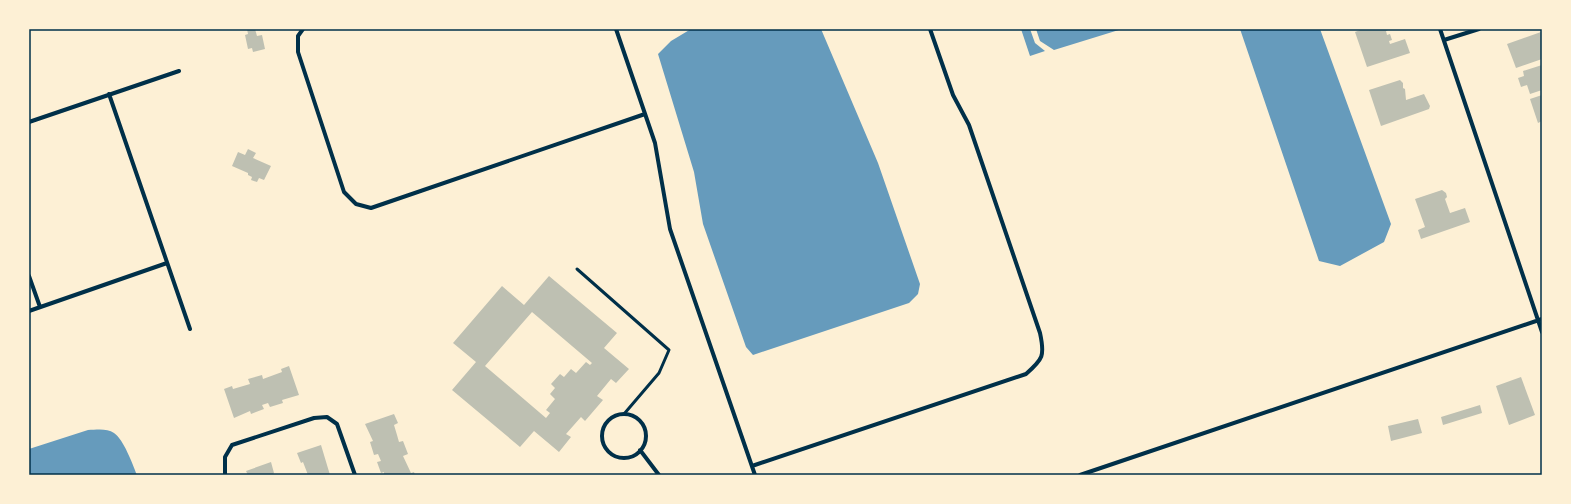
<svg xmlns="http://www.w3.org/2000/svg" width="1571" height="504" font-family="Helvetica,sans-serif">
  <rect width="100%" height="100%" fill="#fdf0d5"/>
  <path fill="#669bbc" d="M 691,29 L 821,29 L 878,163 L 920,284 L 918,294 L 909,303 L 753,355 L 746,347 L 703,224 L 694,172 L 658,54 L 671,41 Z
    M 1021,29 L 1030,29 L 1035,43 L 1045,51 L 1030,56 Z
    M 1036,29 L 1122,29 L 1054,50 L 1040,41 Z
    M 1240,29 L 1320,29 L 1391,224 L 1384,242 L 1340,266 L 1319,261 Z
    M 88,430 C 96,430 107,428 114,433 C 124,440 132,463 137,475 L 29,475 L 29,449 Z"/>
  <path fill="#bec0b2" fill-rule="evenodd" d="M 247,29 L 255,29 L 257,36 L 262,35 L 265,49 L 253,52 L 252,48 L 248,49 L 245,35 L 248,34 Z
    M 1363,29 L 1390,29 L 1386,31 L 1387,35 L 1390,34 L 1392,40 L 1389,41 L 1390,44 L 1405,39 L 1410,53 L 1367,67 L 1355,32 Z
    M 1541,32 L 1542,59 L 1516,68 L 1507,44 Z
    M 1542,65 L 1542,90 L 1530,94 L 1527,85 L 1521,87 L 1518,78 L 1524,76 L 1523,71 Z
    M 1400,80 L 1403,83 L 1403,88 L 1405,89 L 1406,100 L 1424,94 L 1430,106 L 1429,109 L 1381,126 L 1369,90 Z
    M 1542,95 L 1542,121 L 1538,123 L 1530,99 Z
    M 248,149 L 256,153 L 253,158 L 271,166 L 264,180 L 259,178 L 257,182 L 251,180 L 252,177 L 248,175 L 248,173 L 232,166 L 238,152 L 245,155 Z
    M 1442,190 L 1446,193 L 1447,197 L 1445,199 L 1450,213 L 1465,208 L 1470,222 L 1421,239 L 1418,230 L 1425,227 L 1415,199 Z
    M 549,276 L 617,333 L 604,348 L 629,369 L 616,383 L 611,379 L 597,396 L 603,400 L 585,421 L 581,417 L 566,434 L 571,437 L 559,452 L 534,431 L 520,447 L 452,390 L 476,362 L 453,343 L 502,286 L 524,305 ZM 532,312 L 592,363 L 590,365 L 586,362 L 576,373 L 571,369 L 564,377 L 560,374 L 551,384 L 555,388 L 550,394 L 555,399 L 546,410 L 550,413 L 546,418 L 485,366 Z
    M 289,366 L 299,395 L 282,400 L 283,403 L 270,407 L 268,403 L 262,405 L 264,409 L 251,414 L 250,411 L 234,418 L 224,389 L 232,386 L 233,389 L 250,384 L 248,379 L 262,375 L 263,379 L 282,372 L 281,369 Z
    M 1521,377 L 1535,415 L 1509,425 L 1496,386 Z
    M 1480,405 L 1482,413 L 1443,425 L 1441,417 Z
    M 394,414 L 398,423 L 394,425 L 397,435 L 399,442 L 403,441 L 408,454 L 403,456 L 411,473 L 414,472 L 415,475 L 384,475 L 384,472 L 381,473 L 377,462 L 381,461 L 378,454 L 374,455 L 370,442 L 373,441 L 365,424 Z
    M 1418,419 L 1422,433 L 1391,441 L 1388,426 Z
    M 321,445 L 330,475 L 308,475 L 303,462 L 301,463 L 297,453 Z
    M 271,462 L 274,473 L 272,475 L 248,475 L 246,471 Z"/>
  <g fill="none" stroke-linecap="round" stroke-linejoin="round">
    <path stroke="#003049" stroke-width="3" d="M 577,269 L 669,350 L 659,373 L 624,414"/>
    <path stroke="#003049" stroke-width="4" d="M 303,29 L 298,36 L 298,52 L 344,192 L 356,204 L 371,208 L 645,114
      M 616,29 L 655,143 L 670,229 L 755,475
      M 1440,29 L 1542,332
      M 1444,40 L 1479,29
      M 109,94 L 190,329
      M 29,122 L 179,71
      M 29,276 L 40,307
      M 29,311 L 167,263
      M602 436a22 22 0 1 1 44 0a22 22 0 1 1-44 0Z
      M 640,450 L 659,475
      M 752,466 L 1026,374 C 1043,359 1045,356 1040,333 L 969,125 L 953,95 L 930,29
      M 225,475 L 225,457 L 232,445 L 314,418 L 327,417 L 337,424 L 355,475
      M 1080,475 L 1542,319"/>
  </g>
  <rect width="1571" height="504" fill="none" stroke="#fdf0d5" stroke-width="60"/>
  <rect x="30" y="30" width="1511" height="444" fill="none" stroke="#003049" stroke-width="1.5"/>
</svg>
